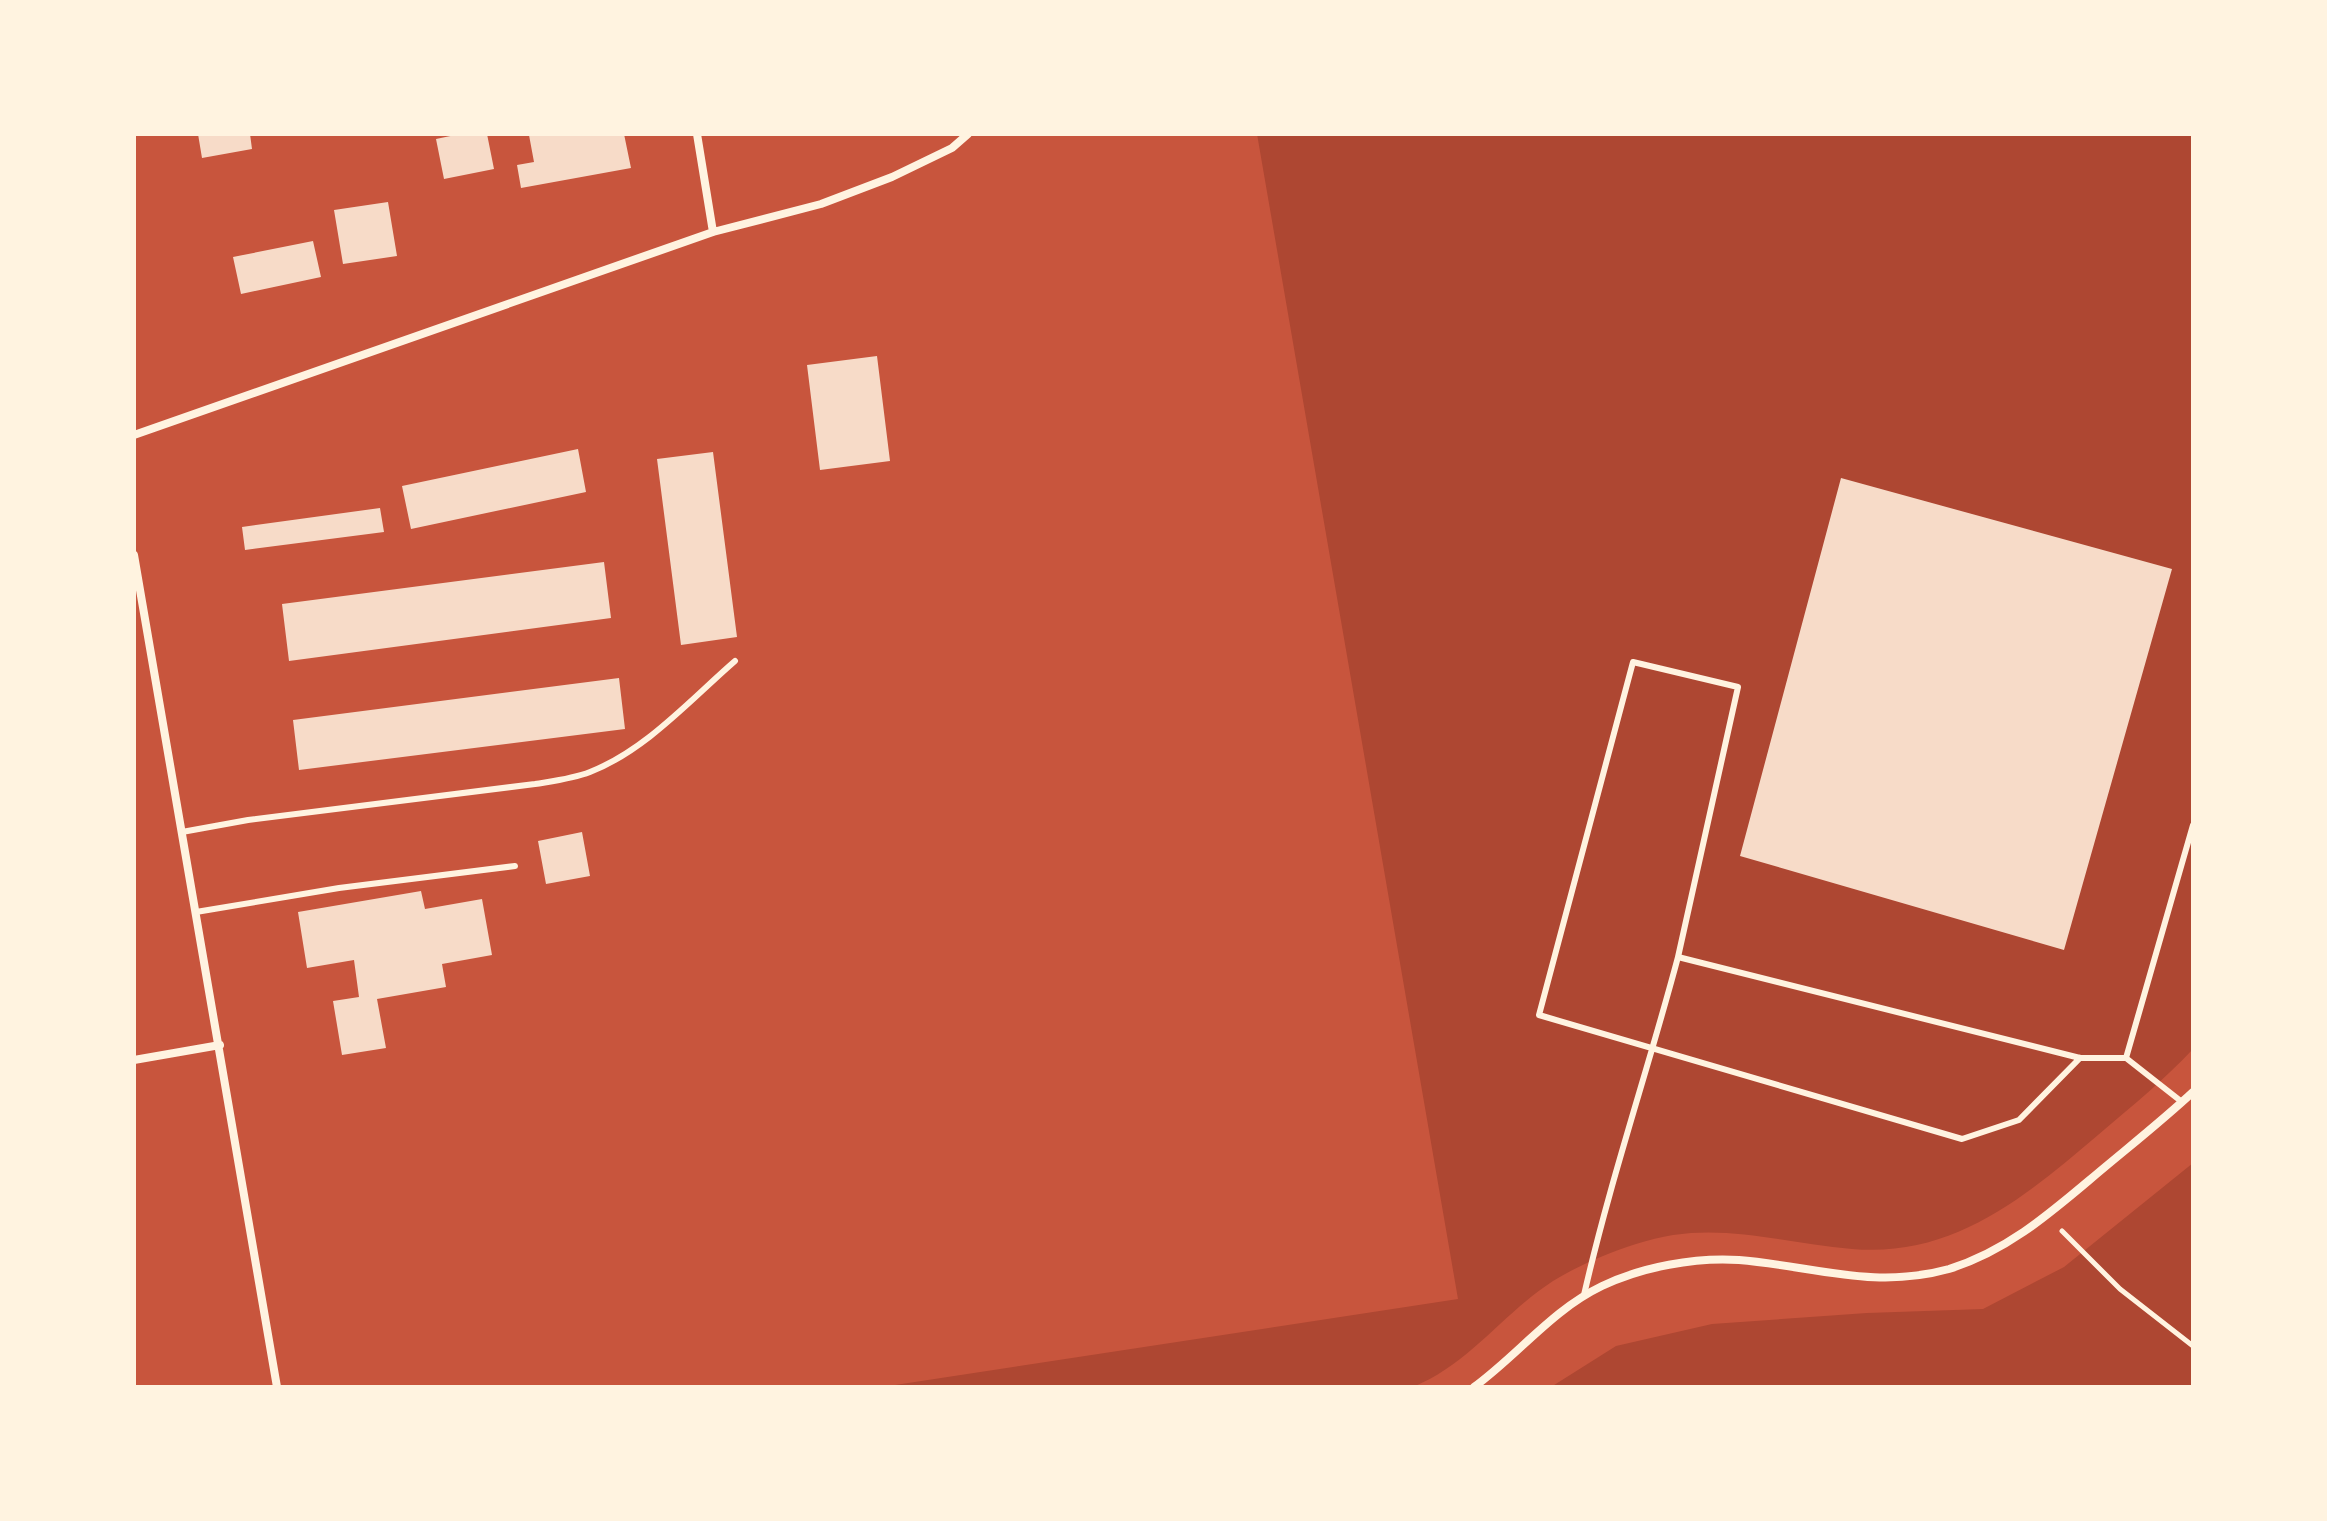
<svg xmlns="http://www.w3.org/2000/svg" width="2327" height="1521" font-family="'Roboto Serif',serif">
  <rect width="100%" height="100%" fill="#c8553d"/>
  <path fill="#ae4732" d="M 1257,134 L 2193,134 L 2193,1049 C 2164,1080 2131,1107 2098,1135 C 2026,1196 1954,1258 1852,1249 C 1776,1243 1713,1218 1636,1244 C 1608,1253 1577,1266 1553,1281 C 1502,1314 1471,1363 1413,1387 L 882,1387 L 1458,1299 Z
    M 2193,1163 L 2193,1387 L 1551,1387 L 1616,1346 L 1712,1324 L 1867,1313 L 1983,1309 L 2064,1267 Z"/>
  <path fill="#f7dbc8" d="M 198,134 L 250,134 L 252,149 L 202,158 Z
    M 460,134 L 487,134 L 494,169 L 444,179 L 436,139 Z
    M 624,134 L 631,168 L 521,188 L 517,165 L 534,162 L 529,135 Z
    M 388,202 L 397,256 L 343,264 L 334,210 Z
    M 313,241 L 321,277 L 241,294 L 233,257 Z
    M 877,356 L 890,461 L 820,470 L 807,365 Z
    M 578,449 L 586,492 L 411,529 L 402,486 Z
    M 713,452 L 737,637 L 681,645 L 657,459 Z
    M 1841,478 L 2172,569 L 2064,950 L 1740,856 Z
    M 380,508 L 384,532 L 245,550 L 242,527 Z
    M 604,562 L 611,618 L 289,661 L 282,604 Z
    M 619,678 L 625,729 L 299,770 L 293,720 Z
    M 582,832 L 590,876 L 546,884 L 538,841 Z
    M 421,891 L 425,909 L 482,899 L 492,955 L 442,964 L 446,987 L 377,999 L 386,1048 L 342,1055 L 333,1001 L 359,997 L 354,960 L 307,968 L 298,912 Z"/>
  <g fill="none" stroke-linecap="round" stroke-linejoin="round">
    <path stroke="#fff3e0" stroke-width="5" d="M 2062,1231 L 2120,1289 L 2193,1346"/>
    <path stroke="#fff3e0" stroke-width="6" d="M 182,832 L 248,820 L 535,784 C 553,781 572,779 590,772 C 646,750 690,700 735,661
      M 196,912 L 339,888 L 515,866
      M 1678,957 L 1738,687 L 1633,662 L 1539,1015 L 1962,1139 L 2019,1120 L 2080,1058
      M 2126,1058 L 2193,825
      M 1584,1295 C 1610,1181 1648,1070 1678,957 L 2080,1058 L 2126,1058 L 2182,1102"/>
    <path stroke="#fff3e0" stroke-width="8" d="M 697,134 L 713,232
      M 134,435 L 713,232 L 821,204 L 892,177 L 952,148 L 968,134
      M 134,555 L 277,1387
      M 134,1060 L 220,1045
      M 1474,1387 C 1519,1354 1552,1310 1602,1286 C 1642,1267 1695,1257 1739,1260 C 1813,1266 1874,1290 1949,1269 C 2011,1250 2057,1207 2105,1167 C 2135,1142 2165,1118 2193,1092"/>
  </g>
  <rect width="2327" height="1521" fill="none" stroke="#fff3e0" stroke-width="272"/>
</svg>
